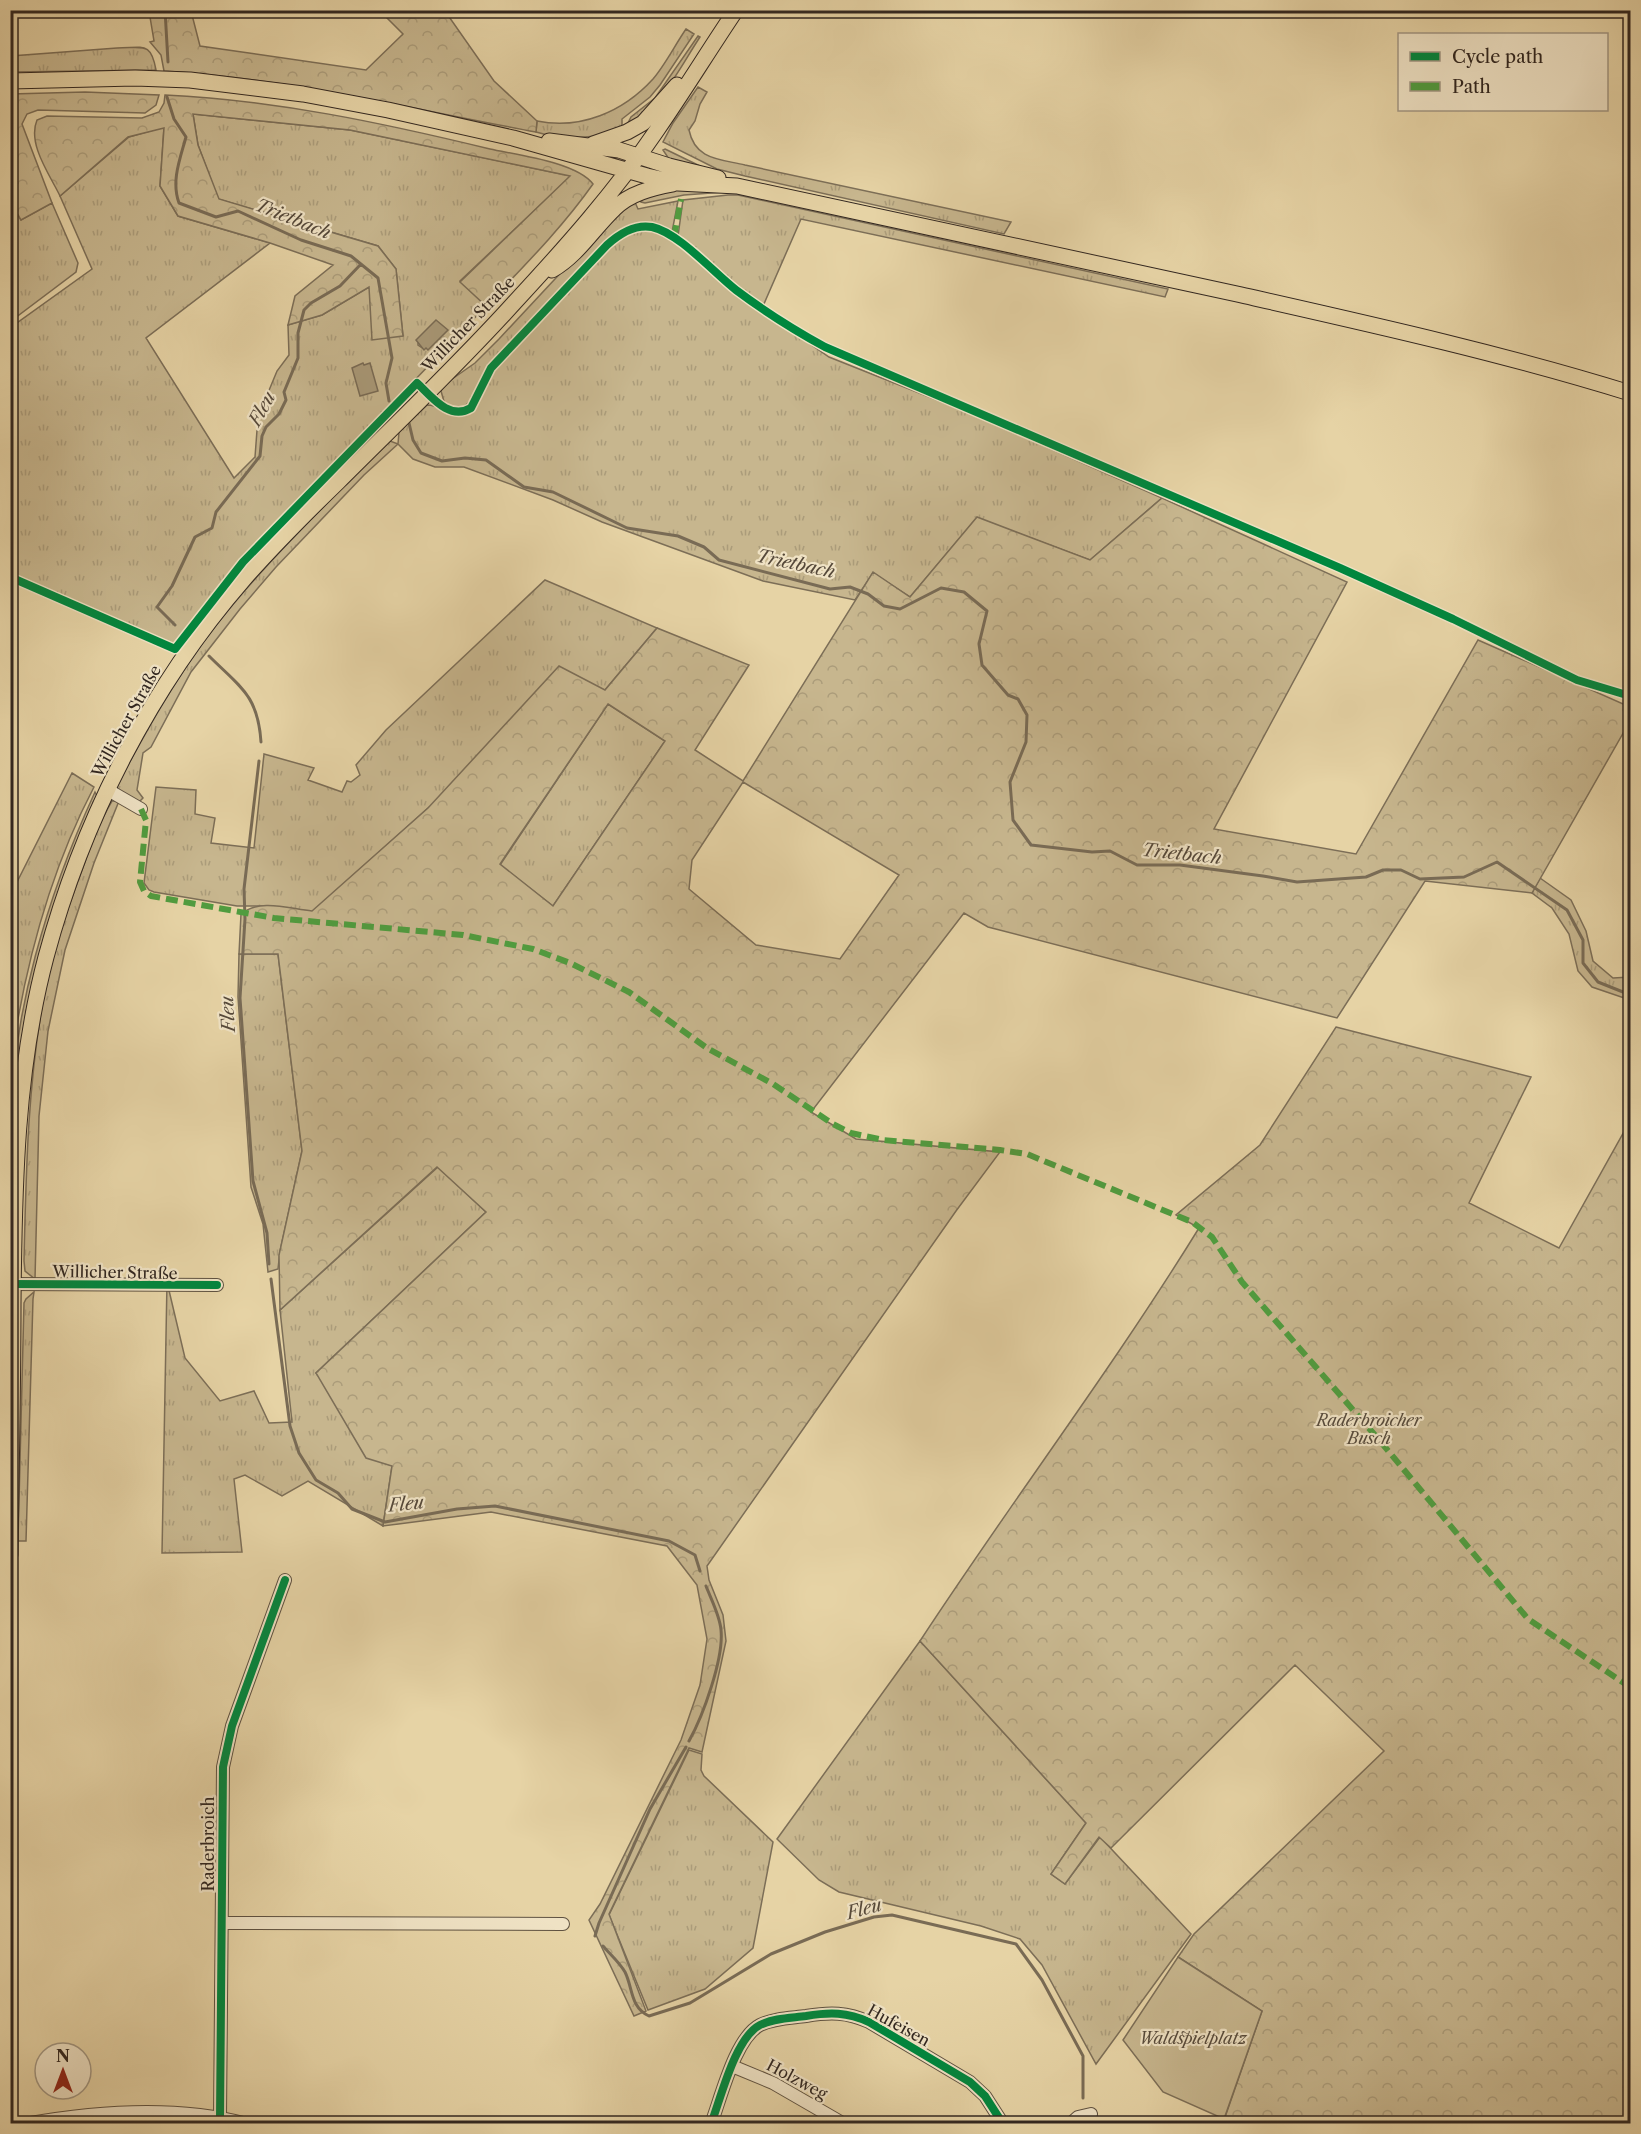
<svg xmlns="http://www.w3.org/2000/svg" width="1641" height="2134" font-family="'Libre Caslon Text',serif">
  <defs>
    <pattern id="grass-tufts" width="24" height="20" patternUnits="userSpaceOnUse" patternTransform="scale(1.5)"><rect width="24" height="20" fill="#c7b68e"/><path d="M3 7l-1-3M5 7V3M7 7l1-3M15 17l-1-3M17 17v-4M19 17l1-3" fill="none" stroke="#ab9c7a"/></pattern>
    <pattern id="forest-crowns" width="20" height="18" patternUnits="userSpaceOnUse" patternTransform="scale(1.5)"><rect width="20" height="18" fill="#c7b68e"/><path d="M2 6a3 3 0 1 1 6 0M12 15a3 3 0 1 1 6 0" fill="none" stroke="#ab9c7a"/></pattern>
  </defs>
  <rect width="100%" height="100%" fill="#e6d3a5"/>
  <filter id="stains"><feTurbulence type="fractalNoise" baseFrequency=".00333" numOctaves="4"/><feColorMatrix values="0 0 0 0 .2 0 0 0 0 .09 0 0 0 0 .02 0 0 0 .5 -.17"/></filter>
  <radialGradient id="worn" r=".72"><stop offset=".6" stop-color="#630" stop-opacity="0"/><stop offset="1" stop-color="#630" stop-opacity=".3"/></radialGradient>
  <path fill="url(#grass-tufts)" stroke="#7c6e57" stroke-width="1.5" fill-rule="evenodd" d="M 686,29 L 694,34 L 660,85 L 650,97 L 622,119 L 622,129 C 598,139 562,140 536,132 L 537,121 C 580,130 623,112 653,79 C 665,65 675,45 686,29 Z
    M 698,36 L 700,37 C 680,67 662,107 628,123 L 631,117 L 655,98 Z
    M 117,48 C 143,48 151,41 156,70 L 11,72 L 11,56 Z
    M 698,87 L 707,92 L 700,104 L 695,121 L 689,130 C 695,160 720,159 745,165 L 1011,222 L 1004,234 L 745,176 L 717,169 L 663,142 L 673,123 Z
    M 193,114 L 350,130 L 571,176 L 460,281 L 486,306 L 255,546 L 229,576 L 176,645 L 172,645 L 11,574 L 10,328 L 92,269 L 60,196 L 129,137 L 164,127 L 160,186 L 178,216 L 270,243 L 146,338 L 234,478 L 255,457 L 258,417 L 277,371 L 289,355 L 288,325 L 322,315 L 369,287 L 403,336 L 396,269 L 378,246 L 218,199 L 198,145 ZM 447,330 L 424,349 L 418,345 L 418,343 Z
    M 665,149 L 704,168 L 669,159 L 663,150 Z
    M 665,189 L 725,192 L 684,195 L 645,203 L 641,202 L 639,198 Z
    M 728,195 L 738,195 L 1168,289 L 1165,297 L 801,219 L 763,306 L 725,278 L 678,236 L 683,200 Z
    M 634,200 L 638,209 L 678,201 L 672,232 C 648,220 628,226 607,241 L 493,363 C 482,377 476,400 462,408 L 449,407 L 445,405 L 441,391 L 445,384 L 475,363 L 499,339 L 596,235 Z
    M 10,202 L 21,220 L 52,203 L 78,263 L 76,272 L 11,321 Z
    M 643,230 L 662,233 L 671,238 L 727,286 L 829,357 L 967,412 L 1162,498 L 1090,560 L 977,518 L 910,597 L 873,573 L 855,600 L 763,581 L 602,522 L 553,500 L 464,467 L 435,467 L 413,459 L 398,444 L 364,475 L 276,567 L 240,609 L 191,672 L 151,747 L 143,753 L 137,790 L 143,798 L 139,802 L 118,790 L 117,785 C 144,736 171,686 204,641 C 254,574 315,516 373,456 L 390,441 L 398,444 L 399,432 L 427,405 C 445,405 451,422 470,413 C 481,396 486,378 499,363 L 612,243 L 622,236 Z
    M 545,580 L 657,628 L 605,690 L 428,808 L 312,912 L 271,906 L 237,906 L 154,892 L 149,890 L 144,883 L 156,787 L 196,790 L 195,814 L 215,818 L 211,843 L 254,848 L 264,754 L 314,768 L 308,780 L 342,792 L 347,781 L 351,782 L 360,775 L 356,765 L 386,730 Z
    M 608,704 L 665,741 L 553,906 L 500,865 Z
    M 72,773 L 94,787 C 50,871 24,969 11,1063 L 11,894 Z
    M 95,792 L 97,796 L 27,1007 L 14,1088 L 11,1127 C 11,1015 48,894 95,792 Z
    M 112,801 L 119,801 L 94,863 L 65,950 L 48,1031 L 39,1116 L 35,1279 L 25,1271 L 24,1261 C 26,1168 28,1076 46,985 C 53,950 66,914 78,881 C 88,854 97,826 112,801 Z
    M 1540,878 L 1571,900 L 1586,931 L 1593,961 L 1613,978 L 1630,977 L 1630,1000 L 1592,987 L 1578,971 L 1569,934 L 1552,908 L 1532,893 Z
    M 239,954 L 278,954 L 302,1151 L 280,1251 L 278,1269 L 268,1272 L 263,1224 L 251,1187 L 238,997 Z
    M 438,1167 L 486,1212 L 316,1373 L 392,1466 L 383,1526 L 308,1481 L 282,1496 L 245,1475 L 234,1479 L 242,1552 L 162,1553 L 167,1282 L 185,1358 L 220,1401 L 254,1391 L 269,1423 L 292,1422 L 280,1310 Z
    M 34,1292 L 33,1299 L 26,1541 L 18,1541 L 24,1303 L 26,1299 Z
    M 920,1641 L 1086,1823 L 1051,1874 L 1065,1884 L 1100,1837 L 1191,1934 L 1096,2064 L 1042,1965 L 1020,1939 L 981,1926 L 839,1892 L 819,1880 L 777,1839 Z
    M 689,1750 L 702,1754 L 701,1770 L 704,1776 L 773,1842 L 753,1948 L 705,1989 L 648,2010 L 609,1915 Z"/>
  <path fill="url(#forest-crowns)" stroke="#7c6e57" stroke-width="1.5" fill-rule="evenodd" d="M 149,11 L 191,11 L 200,46 L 366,70 L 403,34 L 380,11 L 445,11 L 494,81 L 537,121 L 536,132 C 411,109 292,79 164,71 L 161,55 L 150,42 L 154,41 Z
    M 85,92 L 159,95 L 156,105 L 145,113 L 38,110 L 27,114 L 22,124 L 52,203 L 21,220 L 11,202 L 11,94 Z
    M 165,95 C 275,100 383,123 490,149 C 517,155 576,162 593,184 C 562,228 523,267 486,306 L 460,282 L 570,176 L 350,130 L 193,114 L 198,145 L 219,199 L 378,246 L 396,269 L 403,336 L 372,340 L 369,287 L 322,315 L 288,325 L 295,296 L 333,265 L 270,243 L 178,216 L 160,186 L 164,128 L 128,137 L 60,196 C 50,175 27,144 37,120 L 47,116 L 142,118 L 159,112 L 164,103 Z
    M 1162,498 L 1347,582 L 1214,829 L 1356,854 L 1478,640 L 1630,707 L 1630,721 L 1532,893 L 1425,881 L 1337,1018 L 988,927 L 964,913 L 811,1112 L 856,1139 L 1000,1152 L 956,1211 L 707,1566 L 709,1580 L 723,1615 L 726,1641 L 702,1752 L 689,1748 L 609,1914 L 646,2011 L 634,2016 L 589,1920 L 600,1904 L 681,1740 L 700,1685 L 707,1639 L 697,1585 L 667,1546 L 491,1512 L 383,1526 L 392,1466 L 366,1458 L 316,1373 L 486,1212 L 437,1167 L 280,1310 L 279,1255 L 302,1151 L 278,954 L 239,954 L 241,914 C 260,898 290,909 312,911 L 428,808 L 559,666 L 605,690 L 657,628 L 749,665 L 695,750 L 743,781 L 873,572 L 910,597 L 977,517 L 1090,560 ZM 608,704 L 665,741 L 553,906 L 500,864 ZM 743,782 L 899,875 L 840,959 L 756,945 L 689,889 L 692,860 Z
    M 1336,1027 L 1531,1077 L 1469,1203 L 1559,1248 L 1630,1121 L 1630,2123 L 1223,2123 L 1262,2011 L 1178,1957 L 1194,1934 L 1384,1751 L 1295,1665 L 1111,1848 L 1099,1837 L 1065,1884 L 1051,1874 L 1086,1823 L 920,1641 C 1011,1502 1112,1369 1199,1228 L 1176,1215 L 1260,1145 Z"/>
  <path fill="#c7b68e" stroke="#7c6e57" stroke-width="1.5" d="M 1178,1957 L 1262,2011 L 1224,2119 L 1163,2092 L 1123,2040 Z"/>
  <path fill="#a99978" stroke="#796b55" stroke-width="1.5" d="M 436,320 L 448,330 L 428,350 L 426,348 L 424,350 L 416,340 Z
    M 363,363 L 364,365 L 370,363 L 378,391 L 360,396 L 352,368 Z"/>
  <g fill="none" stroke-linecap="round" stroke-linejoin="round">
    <path stroke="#796b55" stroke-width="3" d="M 165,10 L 168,62
      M 167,97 L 174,119 L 186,137 C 180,159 171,181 179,203 L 216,217 L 238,211 L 301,240 L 351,256 L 378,278 L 392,358 L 386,383 L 389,401
      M 409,423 L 413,440 L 421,453 L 442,461 L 465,458 L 486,460 L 524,487 L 553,492 L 627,528 L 678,536 L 704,547 L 719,560 L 830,589 L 850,587 L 868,594 L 884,606 L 900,609 L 941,588 L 964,592 L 987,611 L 979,644 L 982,665 L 1008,695 L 1018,699 L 1027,715 L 1026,742 L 1010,782 L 1013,820 L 1031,845 L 1092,852 L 1110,851 L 1137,865 L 1180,865 L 1263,876 L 1297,882 L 1366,877 L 1383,870 L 1401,870 L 1420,879 L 1464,877 L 1497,862 L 1567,910 L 1583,940 L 1583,963 L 1598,982 L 1623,992 L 1630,992
      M 175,625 L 157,607 L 172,586 L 195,537 L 212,528 L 216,512 L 260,456 L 262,436 L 266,427 L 279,414 L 286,400 L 284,392 L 298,358 L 298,333 L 304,310 L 311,303 L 340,286 L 361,264
      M 209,656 C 240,687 258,695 261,742
      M 259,761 L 244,889 L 245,919 L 240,998 L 253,1181 L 267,1233 L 269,1264
      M 271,1279 L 290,1426 L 299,1453 L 316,1480 L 338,1493 L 352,1509 L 385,1522 L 457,1509 L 495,1506 L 669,1541 L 695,1555 L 700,1571
      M 689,1741 C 703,1716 724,1658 721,1630 C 720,1616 711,1599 706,1586
      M 595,1936 L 599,1923 L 650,1809 L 686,1747
      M 603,1946 C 610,1954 620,1963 625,1972 C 633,1988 630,2007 649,2016 L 690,2003 L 771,1954 L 825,1932 L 874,1917 L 892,1915 L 1016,1944 L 1042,1980 L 1083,2056 L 1083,2098
      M 1084,2123 L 1084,2124"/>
    <g stroke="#5f5241" stroke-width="14">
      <path id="minor" d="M 108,790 L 141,809
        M 10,1284 L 217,1285
        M 222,1923 L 563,1924
        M 732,2066 L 773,2083 L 844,2124
        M 220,2118 L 223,1767 L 232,1726 L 285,1580
        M 25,2124 C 97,2111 176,2105 247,2124
        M 711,2124 C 721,2098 735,2038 760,2025 C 774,2018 791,2018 806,2016 C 830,2012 847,2012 869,2022 L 970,2082 L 985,2096 L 1003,2124
        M 1070,2124 L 1078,2117 L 1091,2114"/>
    </g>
    <g stroke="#322720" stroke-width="17">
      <path id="major" d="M 10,81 L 135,78 L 190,80 L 303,94 L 388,110 L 513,138 L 647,176 L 678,183 L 737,186 C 904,222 1071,257 1237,294 C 1370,324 1501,353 1630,393
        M 549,141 L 619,150 L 669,166 L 718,178
        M 593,144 L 627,132 L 643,123 L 677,85
        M 552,270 C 578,255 593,229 614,209 C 630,193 652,188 673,184
        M 10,1555 C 11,1471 13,1388 13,1304 C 14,1188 16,1070 46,957 C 83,819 151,686 244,579 C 274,545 306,513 338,482 C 397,423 458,365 514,303 C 564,249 615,192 657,130 C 684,91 709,50 736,10"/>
    </g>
    <use href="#minor" stroke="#efe2c4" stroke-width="12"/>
    <use href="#major" stroke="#e6d3a5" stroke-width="15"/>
    <path stroke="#509c3f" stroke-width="6" stroke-dasharray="12 6" stroke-linecap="butt" d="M 674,237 L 681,199
      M 141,809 L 146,820 L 140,882 L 144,891 L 151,896 L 274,918 L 463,935 L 533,949 L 570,963 L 629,992 L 707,1048 L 773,1084 L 833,1124 L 851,1133 L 883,1140 L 1000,1150 L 1027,1154 L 1192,1222 L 1212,1237 L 1242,1282 L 1380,1441 L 1528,1619 L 1630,1687"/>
    <g stroke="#efe2c4" stroke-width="11">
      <path id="cycleway" d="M 10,577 L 175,649 L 243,562 L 417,383 C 431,396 449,421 471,408 L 491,368 L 607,245 C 619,234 635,224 652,227 C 679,233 713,272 736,290 C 764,311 794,330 825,347 L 1340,568 L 1453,619 L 1577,680 L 1630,696
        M 10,1284 L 217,1285
        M 220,2118 L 223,1767 L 232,1726 L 285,1580
        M 711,2124 C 721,2098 735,2038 760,2025 C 774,2018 791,2018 806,2016 C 830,2012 847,2012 869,2022 L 970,2082 L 985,2096 L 1003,2124"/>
    </g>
    <use href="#cycleway" stroke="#00873e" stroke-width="8"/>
  </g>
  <g text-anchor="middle" stroke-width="4.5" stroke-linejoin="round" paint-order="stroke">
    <g font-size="16" fill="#322720" stroke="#efe2c4">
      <text transform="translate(468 324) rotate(-46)" y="6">Willicher Straße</text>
      <text transform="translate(126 721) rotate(-61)" y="6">Willicher Straße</text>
      <text transform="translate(115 1272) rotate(1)" y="6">Willicher Straße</text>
      <text transform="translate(208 1844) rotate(-90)" y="6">Raderbroich</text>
      <text transform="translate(899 2025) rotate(29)" y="6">Hufeisen</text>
      <text transform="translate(797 2079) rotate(28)" y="6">Holzweg</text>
    </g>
    <g font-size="16" font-style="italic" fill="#574b3c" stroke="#efe2c4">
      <text x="1369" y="1426">Raderbroicher<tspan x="1369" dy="18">Busch</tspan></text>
      <text x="1193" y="2044">Waldspielplatz</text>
    </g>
    <g font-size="18" font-style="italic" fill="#56493a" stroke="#efe2c4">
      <text transform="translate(293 219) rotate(22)" y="6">Trietbach</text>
      <text transform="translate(262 409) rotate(-61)" y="6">Fleu</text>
      <text transform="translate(796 564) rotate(12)" y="6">Trietbach</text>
      <text transform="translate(1182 854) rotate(6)" y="6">Trietbach</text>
      <text transform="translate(228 1014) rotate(-93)" y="6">Fleu</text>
      <text transform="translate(406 1504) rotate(-6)" y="6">Fleu</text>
      <text transform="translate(864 1909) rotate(-15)" y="6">Fleu</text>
    </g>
  </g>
  <rect width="1641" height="2134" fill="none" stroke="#e6d3a5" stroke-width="36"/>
  <rect x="12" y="12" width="1617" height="2110" fill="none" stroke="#322720" stroke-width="3"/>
  <rect x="18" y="18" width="1605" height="2098" fill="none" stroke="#322720" stroke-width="1.5"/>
  <rect x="1398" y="33" width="210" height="78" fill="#efe2c4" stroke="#a39782" stroke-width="1.5"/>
  <rect x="1410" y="52" width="30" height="9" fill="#00873e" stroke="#a39782" stroke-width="1.5"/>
  <text x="1452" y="63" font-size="18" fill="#322720">Cycle path</text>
  <rect x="1410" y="82" width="30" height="9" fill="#509c3f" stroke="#a39782" stroke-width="1.5"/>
  <text x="1452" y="93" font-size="18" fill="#322720">Path</text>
  <g transform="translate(63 2071)"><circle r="28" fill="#efe2c4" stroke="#a39782" stroke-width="1.5"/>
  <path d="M0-4.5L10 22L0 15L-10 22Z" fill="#8f2418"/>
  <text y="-9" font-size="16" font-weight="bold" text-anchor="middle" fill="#322720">N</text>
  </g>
  <rect width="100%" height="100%" filter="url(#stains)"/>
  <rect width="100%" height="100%" fill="url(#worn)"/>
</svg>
